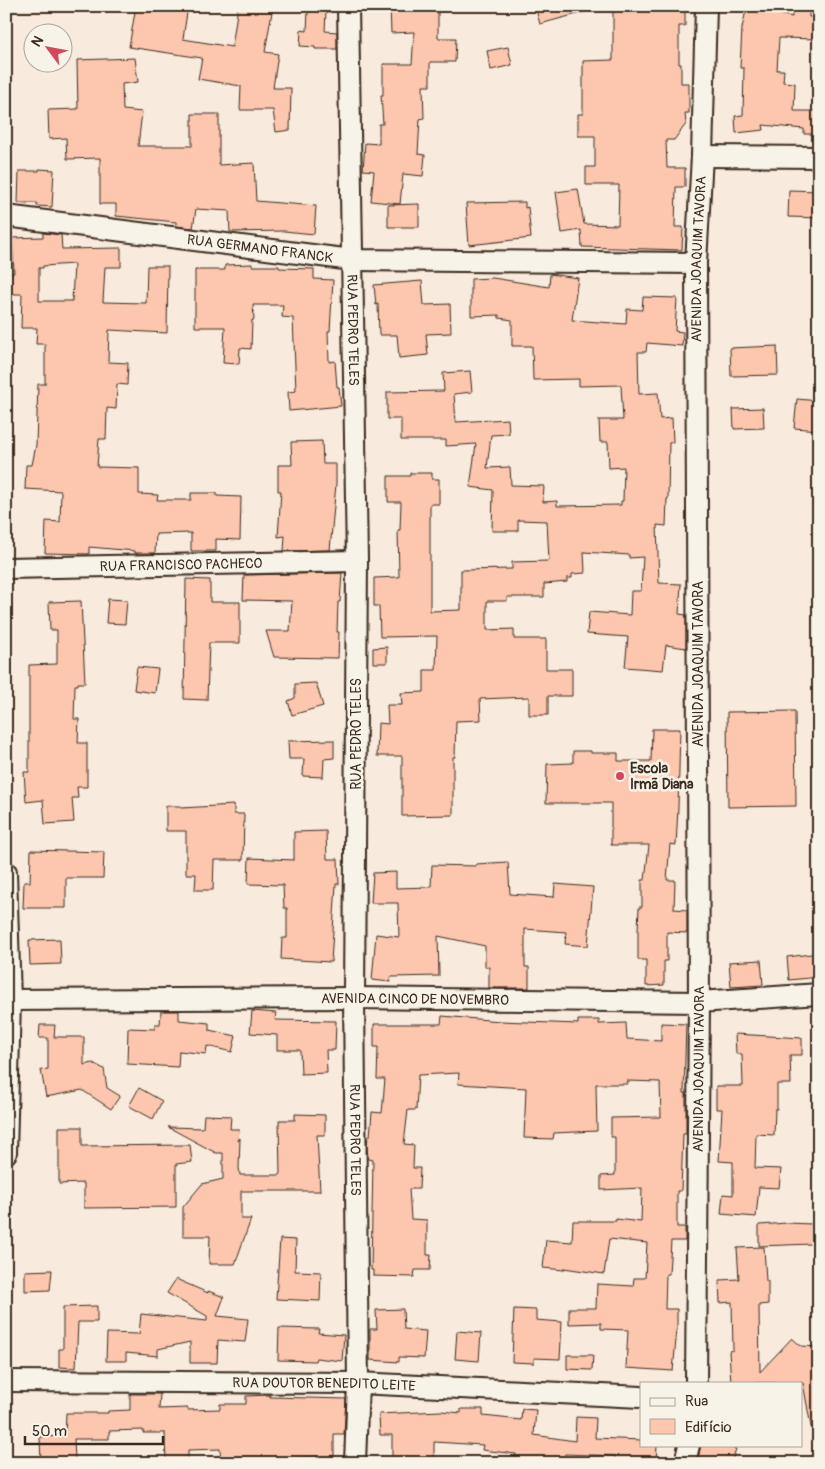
<svg xmlns="http://www.w3.org/2000/svg" width="825" height="1469" font-family="Pangolin,sans-serif">
  <rect width="100%" height="100%" fill="#f8eadd"/>
  <filter id="ink" filterUnits="userSpaceOnUse"><feTurbulence type="fractalNoise" baseFrequency=".02" numOctaves="2"/><feDisplacementMap in="SourceGraphic" scale="10" xChannelSelector="R" yChannelSelector="G"/><feConvolveMatrix kernelMatrix="1 2 1 2 8 2 1 2 1" color-interpolation-filters="sRGB"/></filter>
  <g filter="url(#ink)">
    <path fill="#fdc7af" stroke="#3b2a1e" fill-rule="evenodd" d="M 136,6 L 188,6 L 183,39 L 232,47 L 238,6 L 273,6 L 265,52 L 278,54 L 273,88 L 291,88 L 290,130 L 276,132 L 273,110 L 240,110 L 241,86 L 198,79 L 202,58 L 129,47 Z
      M 390,6 L 438,6 L 438,38 L 456,38 L 455,62 L 430,62 L 430,86 L 423,86 L 424,118 L 420,119 L 418,154 L 425,155 L 423,176 L 403,174 L 400,204 L 371,201 L 374,171 L 363,170 L 365,143 L 379,144 L 379,124 L 383,124 L 381,95 L 383,95 L 383,64 L 412,64 L 414,32 L 391,33 Z
      M 535,6 L 588,6 L 588,11 L 540,24 Z
      M 616,6 L 685,6 L 685,26 L 679,26 L 679,64 L 681,64 L 681,83 L 689,83 L 689,113 L 685,113 L 686,124 L 674,140 L 666,140 L 667,168 L 685,168 L 685,187 L 676,187 L 675,227 L 683,227 L 682,250 L 582,247 L 581,230 L 562,233 L 556,192 L 578,189 L 584,224 L 618,225 L 619,185 L 586,185 L 586,167 L 595,167 L 595,136 L 578,136 L 578,114 L 583,114 L 583,61 L 613,60 L 613,11 L 616,10 Z
      M 747,6 L 792,17 L 792,6 L 809,6 L 809,17 L 819,17 L 819,39 L 779,38 L 777,70 L 784,70 L 783,82 L 795,83 L 794,111 L 819,111 L 819,134 L 804,134 L 804,129 L 763,125 L 764,130 L 736,133 L 735,116 L 743,115 L 744,68 L 740,68 L 742,28 Z
      M 308,10 L 326,11 L 325,31 L 337,32 L 337,49 L 315,49 L 315,47 L 300,46 L 301,30 L 307,31 Z
      M 508,47 L 512,65 L 491,70 L 487,51 Z
      M 135,58 L 138,82 L 122,84 L 123,110 L 142,112 L 138,146 L 192,146 L 192,114 L 219,114 L 219,165 L 254,163 L 256,201 L 316,206 L 314,234 L 284,231 L 230,232 L 229,211 L 196,209 L 193,228 L 176,226 L 176,222 L 116,216 L 116,204 L 100,204 L 100,158 L 67,159 L 66,138 L 49,139 L 48,110 L 78,109 L 77,60 Z
      M 39,169 L 54,170 L 52,207 L 37,206 L 37,203 L 18,203 L 19,171 L 39,171 Z
      M 789,190 L 819,191 L 819,218 L 788,217 Z
      M 525,202 L 525,208 L 528,207 L 531,238 L 469,245 L 466,203 Z
      M 419,204 L 419,227 L 388,227 L 388,205 Z
      M 43,233 L 61,235 L 62,249 L 121,248 L 121,267 L 105,267 L 103,302 L 146,303 L 147,266 L 168,266 L 167,333 L 109,330 L 108,362 L 128,363 L 127,385 L 117,384 L 116,409 L 107,408 L 106,439 L 99,439 L 97,467 L 139,468 L 139,494 L 158,495 L 157,500 L 191,500 L 191,493 L 217,493 L 217,496 L 241,497 L 240,540 L 216,539 L 216,551 L 191,551 L 191,533 L 156,534 L 155,553 L 135,553 L 135,551 L 89,547 L 89,554 L 45,553 L 46,521 L 60,522 L 61,491 L 25,489 L 26,465 L 32,465 L 36,445 L 38,384 L 45,384 L 45,344 L 36,344 L 37,328 L 21,328 L 22,294 L 10,294 L 10,273 L 14,273 L 12,238 L 43,237 ZM 74,264 L 72,301 L 39,301 L 39,268 L 43,268 L 43,266 Z
      M 252,264 L 252,266 L 279,266 L 279,268 L 314,269 L 314,279 L 333,280 L 330,331 L 328,331 L 329,362 L 335,361 L 337,387 L 339,387 L 341,406 L 289,411 L 288,392 L 296,391 L 293,318 L 282,317 L 283,305 L 253,305 L 254,320 L 252,320 L 251,349 L 240,348 L 239,364 L 223,363 L 225,327 L 195,327 L 195,270 L 225,270 L 225,265 Z
      M 550,274 L 578,278 L 572,320 L 626,324 L 627,309 L 642,310 L 643,297 L 677,298 L 675,331 L 683,332 L 682,346 L 647,343 L 646,352 L 638,352 L 639,394 L 658,393 L 660,419 L 672,418 L 673,442 L 669,443 L 668,499 L 667,499 L 666,526 L 657,525 L 659,583 L 681,584 L 679,614 L 686,615 L 686,648 L 666,645 L 663,670 L 625,667 L 628,637 L 587,634 L 589,612 L 630,615 L 631,591 L 641,591 L 643,557 L 629,558 L 629,555 L 584,552 L 585,573 L 572,574 L 572,578 L 567,578 L 567,582 L 544,584 L 544,597 L 507,597 L 507,601 L 487,601 L 487,630 L 514,629 L 514,639 L 546,639 L 546,669 L 572,669 L 572,696 L 548,696 L 548,715 L 529,715 L 529,697 L 480,699 L 481,720 L 456,721 L 455,757 L 453,757 L 453,815 L 402,816 L 402,756 L 377,756 L 378,723 L 388,724 L 387,705 L 402,705 L 401,693 L 424,692 L 424,670 L 436,670 L 437,636 L 380,637 L 379,606 L 374,606 L 374,578 L 399,577 L 398,530 L 400,530 L 401,502 L 388,502 L 388,476 L 410,476 L 410,473 L 432,473 L 432,479 L 439,479 L 439,504 L 430,504 L 430,611 L 461,610 L 461,570 L 512,569 L 512,562 L 549,561 L 547,521 L 518,520 L 518,531 L 492,531 L 493,490 L 470,487 L 476,444 L 446,446 L 446,440 L 401,440 L 401,419 L 387,419 L 387,392 L 444,391 L 443,373 L 470,371 L 472,392 L 454,394 L 456,422 L 508,419 L 509,434 L 491,435 L 487,468 L 510,467 L 511,485 L 544,486 L 543,502 L 557,501 L 557,506 L 621,505 L 621,501 L 623,501 L 624,467 L 609,468 L 608,442 L 600,442 L 599,420 L 623,420 L 621,385 L 579,386 L 579,379 L 533,380 L 532,346 L 512,346 L 512,320 L 499,318 L 499,315 L 471,316 L 471,279 L 493,278 L 549,287 Z
      M 422,281 L 424,305 L 450,304 L 451,333 L 426,334 L 428,355 L 399,358 L 397,335 L 379,335 L 378,304 L 376,305 L 374,285 Z
      M 777,346 L 778,375 L 731,376 L 730,348 Z
      M 797,399 L 819,401 L 819,430 L 794,428 Z
      M 763,408 L 764,428 L 734,429 L 733,409 Z
      M 322,441 L 323,464 L 336,464 L 336,484 L 330,550 L 284,551 L 285,536 L 278,537 L 281,491 L 278,491 L 278,465 L 292,465 L 291,442 Z
      M 342,573 L 340,602 L 338,602 L 337,632 L 339,632 L 338,658 L 274,657 L 266,631 L 290,631 L 292,601 L 243,600 L 244,575 Z
      M 186,579 L 210,580 L 210,602 L 240,602 L 240,643 L 209,643 L 207,700 L 184,699 Z
      M 108,599 L 127,600 L 125,624 L 106,623 Z
      M 81,601 L 85,683 L 78,683 L 78,685 L 75,685 L 74,719 L 79,719 L 78,743 L 87,743 L 87,787 L 77,787 L 78,798 L 72,798 L 74,822 L 45,824 L 43,800 L 26,802 L 24,772 L 29,772 L 29,665 L 57,664 L 57,630 L 50,630 L 49,602 Z
      M 387,647 L 387,663 L 373,663 L 373,648 Z
      M 137,667 L 158,669 L 155,693 L 134,690 Z
      M 316,683 L 323,706 L 292,715 L 288,701 L 295,698 L 295,684 Z
      M 795,711 L 796,806 L 728,807 L 727,712 Z
      M 652,729 L 680,729 L 678,808 L 676,845 L 670,844 L 667,880 L 675,880 L 674,909 L 687,910 L 687,933 L 667,932 L 667,961 L 664,961 L 664,985 L 646,986 L 646,960 L 638,960 L 638,930 L 639,907 L 642,907 L 642,880 L 645,880 L 649,845 L 611,845 L 611,803 L 546,803 L 547,764 L 573,763 L 573,751 L 591,751 L 591,753 L 618,753 L 618,761 L 651,761 Z
      M 334,740 L 334,758 L 324,759 L 323,777 L 303,776 L 304,759 L 289,759 L 288,741 Z
      M 234,805 L 234,814 L 244,814 L 243,860 L 214,860 L 213,890 L 195,890 L 196,874 L 186,874 L 186,831 L 166,831 L 166,806 L 181,806 L 181,808 Z
      M 326,831 L 327,859 L 338,859 L 339,884 L 336,884 L 331,962 L 281,959 L 282,938 L 287,938 L 287,908 L 284,908 L 283,885 L 248,884 L 249,858 L 294,860 L 294,832 Z
      M 31,850 L 104,852 L 103,878 L 66,878 L 66,908 L 23,908 L 24,882 L 30,882 Z
      M 508,862 L 510,894 L 554,897 L 555,884 L 593,887 L 588,946 L 565,944 L 566,932 L 525,929 L 525,967 L 529,967 L 529,988 L 489,988 L 489,967 L 485,967 L 485,946 L 438,936 L 439,976 L 391,977 L 390,982 L 372,980 L 376,934 L 399,937 L 398,903 L 371,903 L 373,873 L 396,872 L 396,888 L 431,887 L 432,865 L 476,866 L 476,864 Z
      M 60,939 L 61,964 L 30,965 L 29,940 Z
      M 819,953 L 819,977 L 789,980 L 787,957 Z
      M 761,960 L 763,985 L 731,987 L 729,962 Z
      M 161,1011 L 179,1011 L 179,1020 L 209,1023 L 209,1030 L 236,1036 L 232,1052 L 207,1046 L 206,1054 L 179,1051 L 178,1067 L 127,1064 L 128,1028 L 155,1029 L 155,1024 L 160,1024 Z
      M 252,1011 L 276,1013 L 275,1020 L 336,1021 L 335,1050 L 326,1050 L 327,1073 L 301,1074 L 300,1050 L 277,1050 L 277,1035 L 250,1033 Z
      M 442,1016 L 500,1021 L 578,1024 L 578,1020 L 599,1020 L 599,1024 L 626,1023 L 627,1039 L 661,1041 L 661,1023 L 686,1024 L 684,1093 L 686,1093 L 686,1134 L 683,1134 L 681,1191 L 677,1191 L 677,1227 L 685,1227 L 685,1241 L 671,1241 L 669,1274 L 666,1274 L 665,1309 L 677,1309 L 677,1329 L 673,1371 L 626,1368 L 628,1330 L 601,1329 L 601,1323 L 569,1324 L 569,1308 L 596,1308 L 597,1284 L 633,1286 L 634,1278 L 645,1278 L 647,1243 L 609,1239 L 604,1274 L 564,1268 L 564,1270 L 543,1268 L 546,1240 L 572,1242 L 573,1221 L 616,1221 L 616,1219 L 641,1222 L 642,1188 L 601,1190 L 601,1176 L 615,1175 L 615,1137 L 611,1137 L 611,1118 L 661,1117 L 660,1082 L 627,1081 L 628,1084 L 596,1084 L 597,1131 L 554,1133 L 553,1139 L 524,1138 L 526,1088 L 458,1084 L 459,1073 L 418,1075 L 416,1110 L 408,1110 L 404,1144 L 414,1145 L 413,1168 L 420,1168 L 419,1189 L 409,1189 L 411,1219 L 427,1220 L 427,1255 L 431,1255 L 430,1270 L 415,1270 L 414,1277 L 373,1276 L 373,1270 L 371,1270 L 373,1160 L 368,1159 L 367,1145 L 368,1136 L 370,1136 L 372,1112 L 382,1113 L 385,1079 L 377,1079 L 378,1047 L 374,1047 L 374,1024 L 441,1024 Z
      M 40,1025 L 55,1025 L 54,1037 L 84,1037 L 84,1065 L 93,1063 L 104,1069 L 107,1088 L 120,1096 L 111,1109 L 82,1090 L 46,1097 L 41,1070 L 48,1069 L 48,1038 L 39,1038 Z
      M 735,1034 L 802,1038 L 802,1055 L 790,1055 L 791,1084 L 777,1084 L 777,1109 L 775,1109 L 774,1135 L 756,1134 L 755,1168 L 781,1169 L 779,1188 L 759,1187 L 756,1217 L 721,1214 L 723,1194 L 733,1195 L 733,1162 L 719,1161 L 722,1109 L 716,1109 L 716,1086 L 743,1086 L 742,1054 L 736,1054 Z
      M 139,1088 L 162,1101 L 153,1119 L 129,1106 Z
      M 295,1114 L 325,1115 L 325,1135 L 317,1135 L 320,1191 L 241,1191 L 241,1219 L 251,1219 L 235,1264 L 209,1264 L 210,1236 L 183,1236 L 183,1207 L 202,1184 L 223,1179 L 223,1153 L 216,1153 L 168,1127 L 203,1128 L 204,1115 L 231,1116 L 230,1129 L 239,1129 L 238,1141 L 240,1138 L 239,1168 L 240,1175 L 280,1175 L 279,1120 L 295,1120 Z
      M 59,1127 L 82,1127 L 82,1146 L 190,1145 L 192,1162 L 176,1164 L 176,1207 L 84,1208 L 84,1183 L 59,1184 Z
      M 787,1223 L 812,1224 L 812,1244 L 759,1246 L 759,1225 Z
      M 280,1239 L 296,1240 L 295,1271 L 321,1272 L 320,1301 L 276,1299 Z
      M 764,1247 L 766,1281 L 768,1281 L 768,1304 L 759,1305 L 760,1372 L 792,1338 L 801,1346 L 819,1347 L 819,1427 L 811,1427 L 803,1383 L 731,1383 L 729,1351 L 733,1350 L 732,1302 L 720,1303 L 719,1280 L 739,1279 L 737,1248 Z
      M 52,1270 L 50,1290 L 25,1291 L 25,1271 Z
      M 176,1279 L 208,1293 L 208,1291 L 224,1297 L 217,1316 L 248,1319 L 245,1342 L 218,1340 L 217,1363 L 190,1363 L 190,1342 L 158,1349 L 158,1356 L 126,1353 L 126,1361 L 106,1361 L 107,1333 L 139,1334 L 141,1314 L 207,1321 L 207,1316 L 167,1293 Z
      M 97,1306 L 97,1322 L 78,1322 L 76,1368 L 59,1367 L 59,1349 L 63,1349 L 63,1307 Z
      M 403,1309 L 404,1329 L 426,1331 L 424,1358 L 399,1357 L 399,1362 L 370,1360 L 370,1329 L 377,1329 L 376,1310 Z
      M 514,1309 L 536,1310 L 536,1320 L 562,1322 L 560,1359 L 534,1358 L 534,1363 L 512,1362 Z
      M 279,1328 L 319,1329 L 318,1333 L 344,1335 L 342,1361 L 316,1358 L 315,1361 L 278,1360 Z
      M 457,1331 L 481,1333 L 479,1361 L 455,1359 Z
      M 567,1355 L 593,1355 L 592,1370 L 567,1369 Z
      M 130,1394 L 160,1394 L 159,1409 L 188,1408 L 188,1410 L 220,1409 L 220,1404 L 246,1404 L 246,1396 L 270,1395 L 270,1397 L 346,1399 L 344,1434 L 334,1434 L 334,1456 L 302,1457 L 302,1463 L 221,1463 L 220,1449 L 188,1450 L 188,1463 L 166,1463 L 165,1433 L 143,1433 L 143,1430 L 109,1431 L 109,1439 L 74,1439 L 75,1461 L 41,1463 L 40,1437 L 65,1436 L 66,1413 L 108,1413 L 108,1411 L 130,1410 Z
      M 461,1409 L 483,1409 L 483,1416 L 521,1420 L 522,1409 L 536,1410 L 534,1435 L 575,1441 L 576,1417 L 596,1418 L 595,1438 L 641,1440 L 641,1445 L 657,1445 L 656,1462 L 615,1460 L 615,1456 L 565,1454 L 564,1463 L 515,1462 L 516,1454 L 482,1450 L 483,1445 L 434,1442 L 434,1458 L 392,1458 L 392,1435 L 380,1435 L 379,1414 L 441,1411 L 461,1413 Z
      M 701,1445 L 724,1445 L 736,1449 L 731,1463 L 697,1463 Z"/>
    <g fill="none" stroke-linecap="round" stroke-linejoin="round">
      <g stroke="#3b2a1e" stroke-width="24">
        <g id="minor">
          <path id="s1" d="M 348,6 L 357,561 L 354,998 L 358,1383 L 355,1463"/>
          <path d="M 702,156 L 819,157"/>
          <path id="s2" d="M 6,216 L 352,260 L 696,263"/>
          <path id="s3" d="M 6,568 L 357,561"/>
          <path d="M 6,872 L 10,1000 L 6,1153"/>
          <path id="s4" d="M 10,1000 L 354,998 L 699,1002 L 819,994"/>
          <path id="s5" d="M 6,1381 L 358,1383 L 641,1397"/>
          <path id="s6" d="M 696,1383 L 699,1002 L 696,263 L 702,156 L 706,6"/>
          <path d="M 685,1463 L 689,1445"/>
        </g>
      </g>
      <use href="#minor" stroke="#f7f3e8" stroke-width="20"/>
    </g>
  </g>
  <circle fill="#d1495b" stroke="#f7f3e8" stroke-width="2" cx="620" cy="776" r="5"/>
  <g text-anchor="middle" stroke-width="5" stroke-linejoin="round" paint-order="stroke">
    <g font-size="14" fill="#3b2a1e" stroke="#f7f3e8">
      <text dy="5" stroke="none"><textPath href="#s2" startOffset="256">RUA GERMANO FRANCK</textPath></text>
      <text dy="5" stroke="none"><textPath href="#s6" startOffset="1124">AVENIDA JOAQUIM TAVORA</textPath></text>
      <text dy="5" stroke="none"><textPath href="#s1" startOffset="324">RUA PEDRO TELES</textPath></text>
      <text dy="5" stroke="none"><textPath href="#s3" startOffset="175">RUA FRANCISCO PACHECO</textPath></text>
      <text transform="translate(698 664) rotate(-90)" y="5">AVENIDA JOAQUIM TAVORA</text>
      <text transform="translate(356 734) rotate(-90)" y="5">RUA PEDRO TELES</text>
      <text dy="5" stroke="none"><textPath href="#s4" startOffset="405">AVENIDA CINCO DE NOVEMBRO</textPath></text>
      <text dy="5" stroke="none"><textPath href="#s6" startOffset="314">AVENIDA JOAQUIM TAVORA</textPath></text>
      <text dy="5" stroke="none"><textPath href="#s1" startOffset="1134">RUA PEDRO TELES</textPath></text>
      <text dy="5" stroke="none"><textPath href="#s5" startOffset="318">RUA DOUTOR BENEDITO LEITE</textPath></text>
    </g>
    <g font-size="14" font-weight="bold" fill="#3b2a1e" stroke="#f7f3e8" text-anchor="start">
      <text x="630" y="773">Escola<tspan x="630" dy="16">Irmã Diana</tspan></text>
    </g>
  </g>
  <rect width="825" height="1469" fill="none" stroke="#f7f3e8" stroke-width="25"/>
  <rect x="12" y="12" width="800" height="1444" fill="none" stroke="#3b2a1e" stroke-width="2" filter="url(#ink)"/>
  <rect x="640" y="1382" width="162" height="65" fill="#f7f3e8" stroke="#aca397"/>
  <rect x="650" y="1398" width="25" height="8" fill="#f7f3e8" stroke="#aca397"/>
  <text x="685" y="1406" font-size="15" fill="#3b2a1e">Rua</text>
  <rect x="650" y="1419" width="25" height="15" fill="#fdc7af" stroke="#aca397"/>
  <text x="685" y="1432" font-size="15" fill="#3b2a1e">Edifício</text>
  <g transform="translate(48 48) rotate(302)"><circle r="24" fill="#f7f3e8" stroke="#aca397"/>
  <path d="M0-4L9 19L0 12L-9 19Z" fill="#d1495b"/>
  <text y="-8" font-size="14" font-weight="bold" text-anchor="middle" fill="#3b2a1e">N</text>
  </g>
  <path d="M25 1436v8h138v-8" fill="none" stroke="#3b2a1e" stroke-width="2.5"/>
  <text x="32" y="1436" font-size="15" fill="#3b2a1e" stroke="#f7f3e8" stroke-width="4" paint-order="stroke">50 m</text>
</svg>
